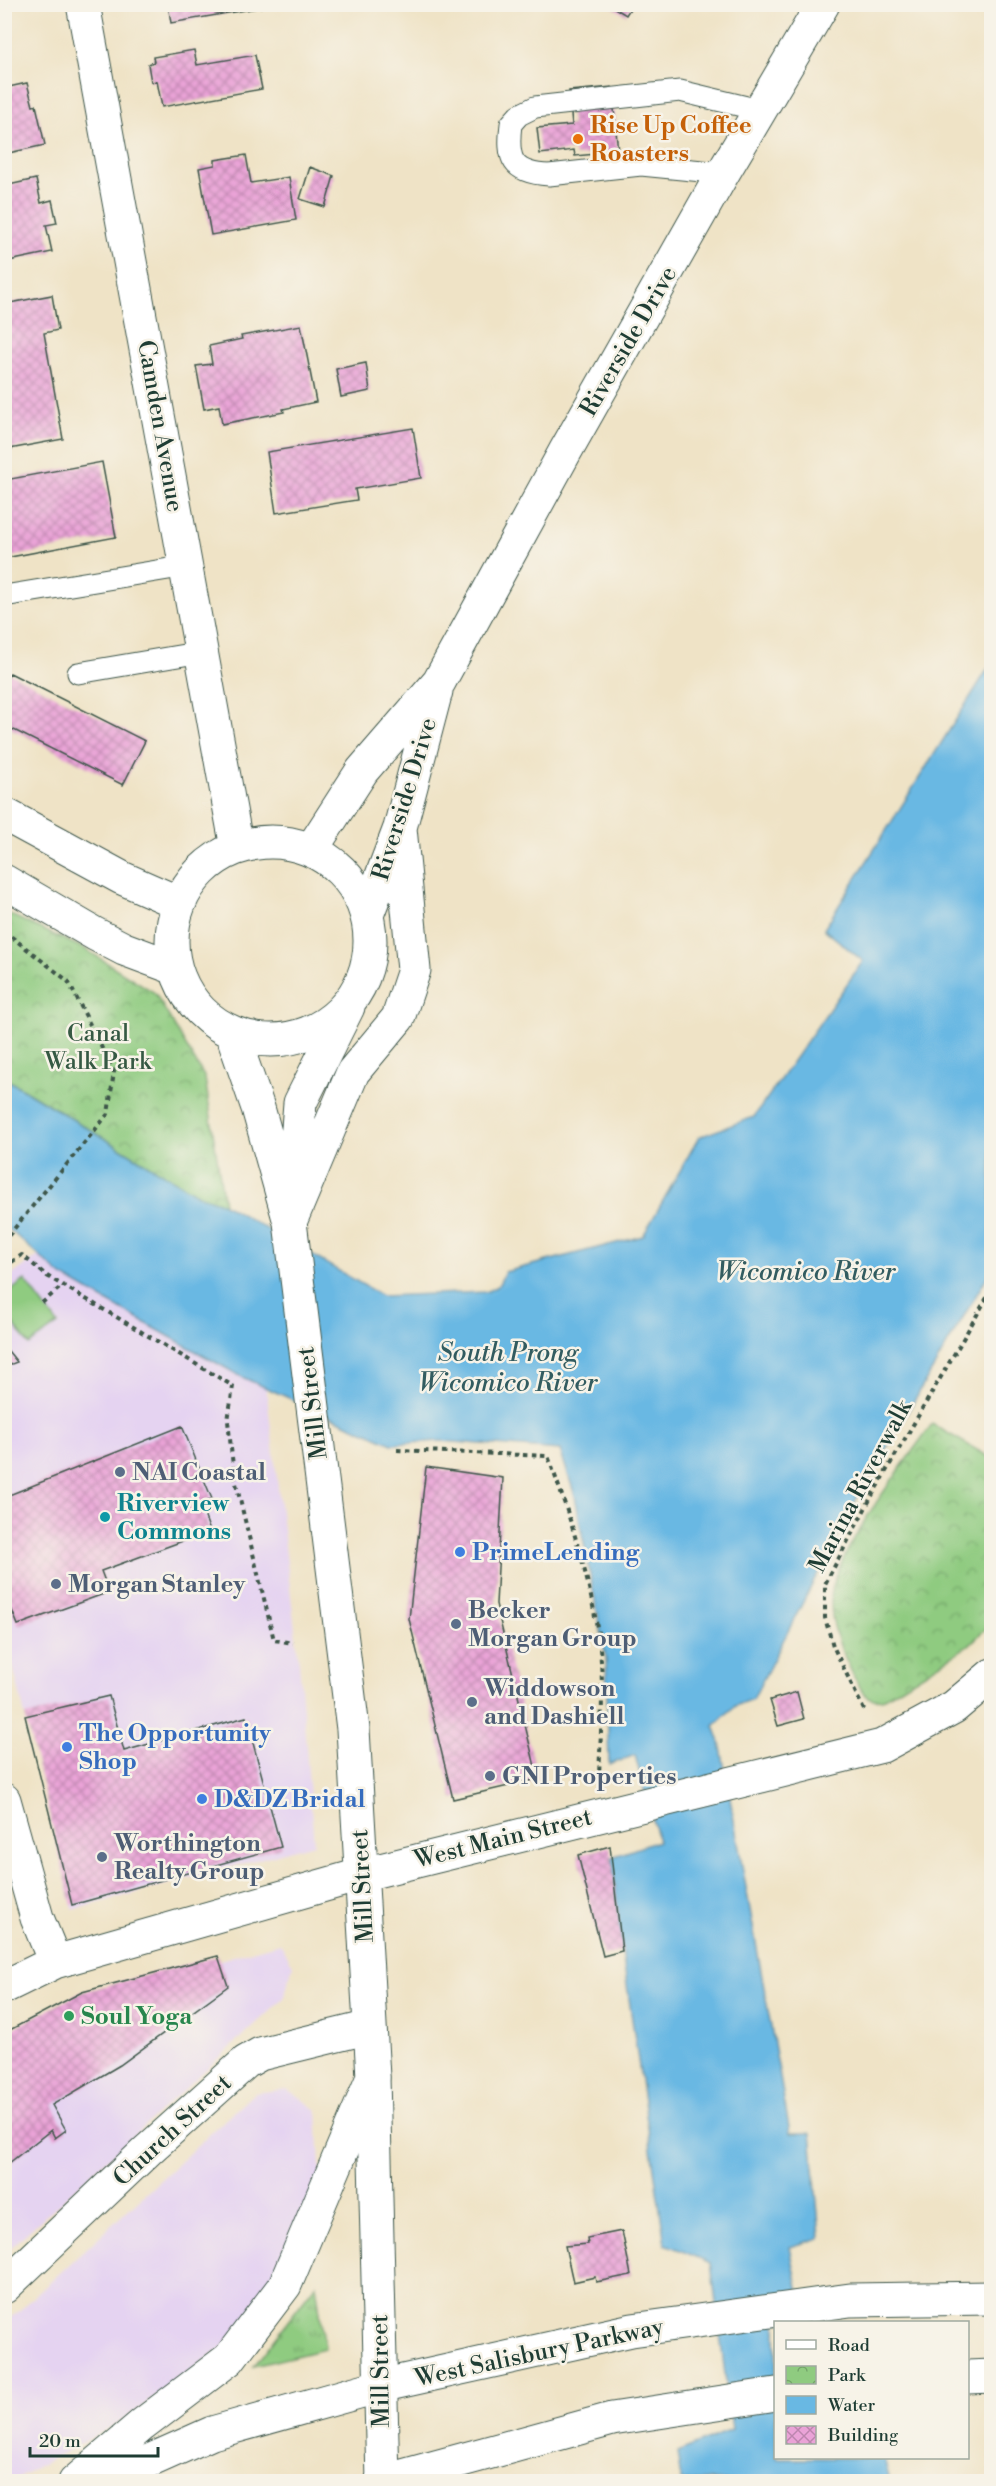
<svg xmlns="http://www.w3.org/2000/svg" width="996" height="2486" font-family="'Libre Bodoni',serif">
  <defs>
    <pattern id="grass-tufts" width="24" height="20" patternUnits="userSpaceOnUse" patternTransform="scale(1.5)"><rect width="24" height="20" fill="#8fcb80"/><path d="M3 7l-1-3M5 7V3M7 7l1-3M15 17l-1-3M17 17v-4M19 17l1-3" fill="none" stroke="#74a66a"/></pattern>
    <pattern id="park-crowns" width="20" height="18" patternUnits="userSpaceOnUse" patternTransform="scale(1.5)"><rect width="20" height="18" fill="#8fcb80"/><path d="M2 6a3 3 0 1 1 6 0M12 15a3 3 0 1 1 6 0" fill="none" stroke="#74a66a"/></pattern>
    <pattern id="building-cross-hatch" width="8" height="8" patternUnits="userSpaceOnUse" patternTransform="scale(1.5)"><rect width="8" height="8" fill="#eaa3d7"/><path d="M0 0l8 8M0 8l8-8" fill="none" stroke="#bd86af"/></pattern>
  </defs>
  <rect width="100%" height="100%" fill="#f7f3e8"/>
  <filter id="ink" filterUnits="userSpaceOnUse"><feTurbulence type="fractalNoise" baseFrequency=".0167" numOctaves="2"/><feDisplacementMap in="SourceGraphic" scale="12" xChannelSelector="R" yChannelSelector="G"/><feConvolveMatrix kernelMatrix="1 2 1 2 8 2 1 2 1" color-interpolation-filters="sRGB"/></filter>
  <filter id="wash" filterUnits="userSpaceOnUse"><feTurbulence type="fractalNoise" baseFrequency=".008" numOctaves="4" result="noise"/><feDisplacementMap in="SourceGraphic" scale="24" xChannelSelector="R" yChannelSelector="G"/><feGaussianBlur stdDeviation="1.35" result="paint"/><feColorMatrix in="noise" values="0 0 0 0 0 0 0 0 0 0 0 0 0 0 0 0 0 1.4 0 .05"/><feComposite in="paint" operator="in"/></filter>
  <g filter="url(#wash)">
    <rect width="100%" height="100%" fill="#efe3c6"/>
    <path fill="#e5d3f1" d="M 38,1256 L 62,1276 L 90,1292 L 242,1377 L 266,1387 L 299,1663 L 314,1844 L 73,1910 L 5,1634 L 4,1281 Z
      M 280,1943 L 293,1965 L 284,1998 L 5,2253 L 5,2042 L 55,2007 Z
      M 287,2089 L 317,2110 L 321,2190 L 281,2275 L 222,2348 L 125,2419 L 12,2481 L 5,2482 L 5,2324 L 254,2093 Z"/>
    <path fill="url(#grass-tufts)" stroke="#57845a" stroke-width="1.5" d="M 316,2284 L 325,2349 L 254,2366 Z"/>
    <path fill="url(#park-crowns)" stroke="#57845a" stroke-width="1.5" d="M 4,912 L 85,949 L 155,993 L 205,1078 L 224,1204 L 198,1195 L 5,1078 Z
      M 932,1424 L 991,1458 L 991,1624 L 968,1646 L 885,1698 C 867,1704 861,1690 853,1675 C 842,1651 831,1629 831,1601 C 830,1558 905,1462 932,1424 Z"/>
    <path fill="#8fcb80" stroke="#57845a" stroke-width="1.5" d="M 25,1280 L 58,1324 L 29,1345 L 5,1313 L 5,1295 Z"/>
    <path fill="#69b8e3" stroke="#447a8c" stroke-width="1.5" d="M 991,664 L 991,1270 L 858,1496 L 753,1699 L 735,1706 L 714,1726 L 720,1742 L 790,2133 L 811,2133 L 820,2238 L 790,2247 L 805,2322 L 776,2322 L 776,2458 L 884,2458 L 890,2481 L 681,2481 L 677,2452 L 732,2430 L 711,2263 L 665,2244 L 622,1951 L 612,1857 L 658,1841 L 635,1755 L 609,1765 L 606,1658 L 575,1496 L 560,1450 L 441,1441 L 392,1444 L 242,1377 L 90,1292 L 62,1276 L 5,1226 L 4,1078 L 198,1195 L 224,1204 L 382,1296 L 486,1292 L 498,1286 L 505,1272 L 643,1236 L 699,1137 L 754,1117 L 863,961 L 824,929 Z"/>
    <g id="blocks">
      <path fill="url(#building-cross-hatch)" d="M 168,4 L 269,4 L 269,6 L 171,23 Z
        M 608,4 L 633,4 L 626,15 Z
        M 194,50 L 197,65 L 255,55 L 262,89 L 162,107 L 157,81 L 151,82 L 148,64 L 154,62 L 153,57 Z
        M 27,83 L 33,106 L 36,105 L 45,145 L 4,154 L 4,88 Z
        M 612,87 L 618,152 L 575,156 L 574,150 L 540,154 L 537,128 L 572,125 L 569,91 Z
        M 246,155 L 251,183 L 289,177 L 296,220 L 211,235 L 199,168 L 215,165 L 215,160 Z
        M 310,167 L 334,176 L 325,207 L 300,199 Z
        M 36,179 L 41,203 L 52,200 L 57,223 L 46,225 L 52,252 L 4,262 L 4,186 Z
        M 52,295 L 58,330 L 44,333 L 63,439 L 4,450 L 4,304 Z
        M 301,325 L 316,402 L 283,409 L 284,412 L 222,424 L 219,406 L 204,409 L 196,366 L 212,364 L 209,346 L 242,339 L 241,336 Z
        M 366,363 L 370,391 L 341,397 L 336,369 Z
        M 413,428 L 421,478 L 355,489 L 357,500 L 276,513 L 267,452 Z
        M 102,462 L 116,537 L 5,558 L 5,480 Z
        M 10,673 L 145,741 L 123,785 L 4,725 L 4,683 Z
        M 4,1346 L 17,1362 L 4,1367 Z
        M 182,1426 L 212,1499 L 200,1504 L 210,1531 L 101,1571 L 109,1592 L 18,1625 L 4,1591 L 4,1497 Z
        M 426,1467 L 503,1478 L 496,1604 L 538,1779 L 453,1799 L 409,1619 Z
        M 797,1692 L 804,1719 L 778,1726 L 770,1700 Z
        M 109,1696 L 124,1751 L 246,1717 L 281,1847 L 72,1905 L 25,1716 Z
        M 610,1846 L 622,1951 L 603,1956 L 578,1855 Z
        M 218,1956 L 228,1986 L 120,2065 L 52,2105 L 66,2130 L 55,2138 L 51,2130 L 4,2167 L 4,2033 L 82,1992 Z
        M 622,2231 L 631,2275 L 596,2282 L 595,2277 L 573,2282 L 565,2246 L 588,2244 L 587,2238 Z"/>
    </g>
  </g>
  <g filter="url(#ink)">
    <use href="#blocks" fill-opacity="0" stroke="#3e564a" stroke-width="1.5"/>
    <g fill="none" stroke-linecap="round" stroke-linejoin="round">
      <g stroke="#3e564a" stroke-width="23">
        <path id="lane" d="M 723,173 L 641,165 L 549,175 C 511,173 507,159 511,124 L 519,115 L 535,107 L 680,91 L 759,110
          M 4,596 L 187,566
          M 78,673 L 202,652"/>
      </g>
      <g stroke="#3e564a" stroke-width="35">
        <path id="street" d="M 4,1800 L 37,1918 L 55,1962
          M 4,1987 L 55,1962 L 360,1875"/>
      </g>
      <g stroke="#3e564a" stroke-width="35">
        <path id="secondary" d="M 83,4 L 237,848
          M 4,814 L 122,878 L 179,903
          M172 941a99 99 0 1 1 198 0a99 99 0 1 1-198 0Z
          M 311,850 L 362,771 L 439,682 L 566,450 L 723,173 L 823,4
          M 4,881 L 95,934 L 124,949 L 175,968
          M 367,915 L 400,828 L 436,691
          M 232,1033 L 258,1108 L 290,1222 L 353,1729 L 373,2077 L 383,2481
          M 293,1190 L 300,1103 L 348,1007
          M 290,1222 L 353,1072 L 398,1018 L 414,970 L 400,828
          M 360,1875 L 882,1746 L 954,1707 L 992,1675
          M 4,2287 L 148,2150 L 246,2062 L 260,2054 L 370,2027"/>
      </g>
      <g stroke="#3e564a" stroke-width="35">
        <path id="primary" d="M 968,2377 L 992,2376
          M 75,2482 L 142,2425 L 229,2359 L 285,2285 L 373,2077
          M 102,2482 L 212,2433 L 380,2386 L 632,2330 L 850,2300 L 992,2298
          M 381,2482 L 612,2419 L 776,2394"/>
      </g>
      <path stroke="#3e564a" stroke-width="4" stroke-dasharray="4.5 4.5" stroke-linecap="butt" d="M 4,931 L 68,981 L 114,1072 L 108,1114 L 4,1241
        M 4,1267 L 22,1255 L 47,1276 L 233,1386 L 228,1421 L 234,1475 L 274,1640 L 293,1643
        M 42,1303 L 62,1286
        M 397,1450 L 548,1456 C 569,1514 588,1572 598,1633 C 605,1679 601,1728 599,1775
        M 864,1710 L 833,1646 L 825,1618 L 825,1584 L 874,1492 L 992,1289"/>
      <use href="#lane" stroke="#fff" stroke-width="21"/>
      <use href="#street" stroke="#fff" stroke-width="33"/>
      <use href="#secondary" stroke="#fff" stroke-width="33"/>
      <use href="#primary" stroke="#fff" stroke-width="33"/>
    </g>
  </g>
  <circle fill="#e8710a" stroke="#f7f3e8" stroke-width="2" cx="578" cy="139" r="6"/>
  <g fill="#5c6f8a" stroke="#f7f3e8" stroke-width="2">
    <circle cx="120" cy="1472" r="6"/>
    <circle cx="56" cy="1584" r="6"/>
    <circle cx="456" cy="1624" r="6"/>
    <circle cx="472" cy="1702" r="6"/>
    <circle cx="490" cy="1776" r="6"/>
    <circle cx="102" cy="1857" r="6"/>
  </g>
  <circle fill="#0f9aa8" stroke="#f7f3e8" stroke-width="2" cx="105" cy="1517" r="6"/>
  <g fill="#3f7fe0" stroke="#f7f3e8" stroke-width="2">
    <circle cx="460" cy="1552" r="6"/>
    <circle cx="67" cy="1747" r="6"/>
    <circle cx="202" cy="1799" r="6"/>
  </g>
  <circle fill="#2e9e5b" stroke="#f7f3e8" stroke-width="2" cx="69" cy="2016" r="6"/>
  <g text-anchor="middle" stroke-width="5" stroke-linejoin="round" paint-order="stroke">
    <g font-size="24" font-weight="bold" fill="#c56008" stroke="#f7f3e8" text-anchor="start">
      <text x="590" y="133">Rise Up Coffee<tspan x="590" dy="28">Roasters</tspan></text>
    </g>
    <g font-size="24" fill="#1f3d34" stroke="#f7f3e8">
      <text transform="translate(628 341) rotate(-60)" y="8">Riverside Drive</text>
      <text transform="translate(161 426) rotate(80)" y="8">Camden Avenue</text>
      <text transform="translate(404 799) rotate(-73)" y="8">Riverside Drive</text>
      <text transform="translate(312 1403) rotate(-97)" y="8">Mill Street</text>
      <text transform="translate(860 1486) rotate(-62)" y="8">Marina Riverwalk</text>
      <text transform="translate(503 1838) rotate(-14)" y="8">West Main Street</text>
      <text transform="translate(362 1886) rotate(-93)" y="8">Mill Street</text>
      <text transform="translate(172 2130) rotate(-43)" y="8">Church Street</text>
      <text transform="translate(539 2352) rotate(-12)" y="8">West Salisbury Parkway</text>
      <text transform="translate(380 2371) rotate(-91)" y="8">Mill Street</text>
    </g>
    <g font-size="24" fill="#355943" stroke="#f7f3e8">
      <text x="98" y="1041">Canal<tspan x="98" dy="28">Walk Park</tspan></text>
    </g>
    <g font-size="24" font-weight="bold" fill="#4e5e75" stroke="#f7f3e8" text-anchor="start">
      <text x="132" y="1480">NAI Coastal</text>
      <text x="68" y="1592">Morgan Stanley</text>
      <text x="468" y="1618">Becker<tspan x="468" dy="28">Morgan Group</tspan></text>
      <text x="484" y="1696">Widdowson<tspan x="484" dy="28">and Dashiell</tspan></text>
      <text x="502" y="1784">GNI Properties</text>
      <text x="114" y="1851">Worthington<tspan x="114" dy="28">Realty Group</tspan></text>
    </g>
    <g font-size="24" font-weight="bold" fill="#0d838f" stroke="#f7f3e8" text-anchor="start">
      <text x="117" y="1511">Riverview<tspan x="117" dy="28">Commons</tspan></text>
    </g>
    <g font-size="24" font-weight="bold" fill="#366cbe" stroke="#f7f3e8" text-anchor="start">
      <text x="472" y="1560">PrimeLending</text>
      <text x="79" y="1741">The Opportunity<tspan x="79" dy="28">Shop</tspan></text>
      <text x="214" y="1807">D&amp;DZ Bridal</text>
    </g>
    <g font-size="24" font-weight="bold" fill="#27864d" stroke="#f7f3e8" text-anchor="start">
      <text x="81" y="2024">Soul Yoga</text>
    </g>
    <g font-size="26" font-style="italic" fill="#325c60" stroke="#f7f3e8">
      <text x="806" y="1280">Wicomico River</text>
      <text x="508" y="1361">South Prong<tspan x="508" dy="30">Wicomico River</tspan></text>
    </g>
  </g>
  <rect width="996" height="2486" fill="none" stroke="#f7f3e8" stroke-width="24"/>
  <rect x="774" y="2321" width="195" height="138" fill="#f7f3e8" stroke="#a1aaa0" stroke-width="1.5"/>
  <rect x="786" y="2340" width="30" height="9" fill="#ffffff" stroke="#a1aaa0" stroke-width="1.5"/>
  <text x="828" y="2351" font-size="18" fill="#1f3d34">Road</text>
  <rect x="786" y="2366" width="30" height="18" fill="url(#park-crowns)" stroke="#a1aaa0" stroke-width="1.5"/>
  <text x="828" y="2381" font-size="18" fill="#1f3d34">Park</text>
  <rect x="786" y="2396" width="30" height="18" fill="#69b8e3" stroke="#a1aaa0" stroke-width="1.5"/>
  <text x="828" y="2411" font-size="18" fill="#1f3d34">Water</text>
  <rect x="786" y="2426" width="30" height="18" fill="url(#building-cross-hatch)" stroke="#a1aaa0" stroke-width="1.5"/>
  <text x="828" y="2441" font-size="18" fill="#1f3d34">Building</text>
  <path d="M30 2447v9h128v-9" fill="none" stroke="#1f3d34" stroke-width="3"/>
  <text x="39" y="2447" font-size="18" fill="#1f3d34" stroke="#f7f3e8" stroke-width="4.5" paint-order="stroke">20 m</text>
</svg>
